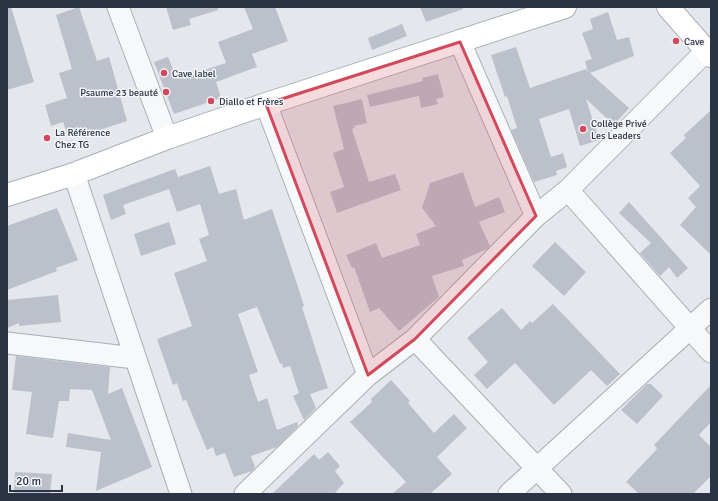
<svg xmlns="http://www.w3.org/2000/svg" width="718" height="501" font-family="Signika,sans-serif">
  <rect width="100%" height="100%" fill="#e4e7ec"/>
  <path fill="#bbc0ca" d="M 7,7 L 11,7 L 34,82 L 7,90 Z
    M 79,7 L 97,61 L 109,57 L 127,121 L 82,136 L 80,132 L 68,135 L 63,122 L 51,126 L 45,105 L 67,98 L 59,73 L 72,69 L 56,15 Z
    M 166,7 L 218,7 L 218,10 L 189,19 L 191,25 L 173,30 Z
    M 244,7 L 275,7 L 288,41 L 252,54 L 257,67 L 216,82 L 221,98 L 174,114 L 154,62 L 168,57 L 177,79 L 226,63 L 218,42 L 253,29 Z
    M 420,7 L 463,7 L 463,9 L 426,22 Z
    M 608,12 L 617,40 L 629,37 L 634,56 L 590,73 L 629,108 L 614,125 L 586,99 L 599,140 L 580,146 L 569,109 L 539,119 L 551,157 L 563,153 L 567,167 L 556,171 L 557,175 L 534,182 L 511,130 L 517,128 L 507,96 L 505,97 L 491,55 L 516,47 L 530,88 L 586,69 L 588,72 L 585,61 L 592,59 L 582,33 L 593,29 L 590,19 Z
    M 402,24 L 407,36 L 372,50 L 368,38 Z
    M 438,74 L 444,97 L 436,99 L 438,104 L 421,108 L 419,96 L 370,107 L 367,95 L 423,81 L 422,78 Z
    M 362,99 L 367,123 L 354,126 L 355,128 L 352,129 L 369,182 L 395,174 L 401,190 L 337,213 L 330,192 L 344,187 L 333,153 L 344,149 L 333,106 Z
    M 711,110 L 711,255 L 680,225 L 696,207 L 688,198 L 700,186 L 670,153 L 686,138 L 684,135 Z
    M 210,166 L 219,194 L 236,189 L 244,220 L 272,209 L 301,296 L 304,306 L 302,307 L 328,388 L 310,394 L 316,408 L 304,420 L 293,396 L 299,393 L 290,366 L 283,368 L 282,363 L 280,364 L 257,307 L 238,314 L 258,372 L 249,375 L 258,402 L 267,398 L 277,430 L 297,422 L 298,426 L 277,447 L 251,456 L 255,467 L 252,471 L 234,477 L 225,453 L 216,456 L 213,447 L 207,450 L 186,400 L 183,401 L 177,383 L 173,385 L 157,339 L 192,326 L 174,273 L 207,261 L 199,239 L 209,235 L 200,204 L 177,212 L 169,189 L 123,205 L 126,214 L 111,220 L 103,195 L 175,169 L 178,177 Z
    M 463,172 L 475,207 L 499,197 L 505,212 L 479,222 L 490,246 L 487,249 L 462,260 L 464,266 L 432,276 L 439,297 L 399,331 L 379,308 L 370,312 L 354,267 L 352,268 L 346,255 L 376,243 L 382,258 L 420,245 L 416,234 L 436,226 L 422,208 L 430,183 Z
    M 629,202 L 688,268 L 677,278 L 669,267 L 660,276 L 640,253 L 651,243 L 619,213 Z
    M 57,208 L 78,260 L 56,268 L 57,271 L 7,290 L 7,226 Z
    M 169,222 L 176,244 L 141,256 L 134,234 Z
    M 555,242 L 586,272 L 564,296 L 532,266 Z
    M 58,295 L 61,322 L 19,326 L 19,323 L 7,328 L 7,300 Z
    M 553,304 L 620,374 L 607,386 L 591,370 L 554,405 L 515,363 L 487,389 L 474,375 L 488,362 L 467,338 L 502,308 L 521,330 L 530,321 L 532,323 Z
    M 16,356 L 110,367 L 108,394 L 122,388 L 152,467 L 96,491 L 101,452 L 66,447 L 68,433 L 111,440 L 92,390 L 70,389 L 69,401 L 59,401 L 53,438 L 26,434 L 32,392 L 12,390 Z
    M 391,380 L 410,401 L 408,403 L 434,433 L 454,414 L 467,428 L 437,457 L 452,474 L 430,494 L 392,494 L 406,482 L 350,422 L 372,402 L 371,399 Z
    M 647,384 L 651,384 L 663,396 L 637,424 L 621,410 Z
    M 711,385 L 711,422 L 699,435 L 711,447 L 711,476 L 693,494 L 639,494 L 626,482 L 656,450 L 657,448 L 654,445 Z
    M 328,452 L 340,466 L 335,471 L 344,483 L 334,494 L 272,494 L 314,454 L 319,460 Z
    M 15,472 L 52,474 L 50,494 L 14,493 Z"/>
  <g fill="none" stroke-linecap="round" stroke-linejoin="round">
    <g stroke="#a9aeb7" stroke-width="23">
      <path id="street" d="M 118,7 L 167,138
        M 460,42 L 536,216
        M 266,104 L 368,375
        M 74,174 L 181,494
        M 568,190 L 711,352
        M 415,339 L 561,494
        M 7,343 L 135,358
        M 245,494 L 368,375 L 415,339 L 536,216 L 568,190 L 706,51
        M 509,494 L 711,309"/>
    </g>
    <g stroke="#a9aeb7" stroke-width="24">
      <path id="secondary" d="M 668,7 L 711,56
        M 7,195 L 74,174 L 167,138 L 266,104 L 565,7"/>
    </g>
    <use href="#street" stroke="#f7f8fa" stroke-width="21"/>
    <use href="#secondary" stroke="#fff" stroke-width="22"/>
  </g>
  <path fill="#d1495b" fill-opacity="0.2" stroke="#d1495b" stroke-width="3" stroke-linejoin="round" d="M 460,42 L 536,216 L 415,339 L 368,375 L 266,104 Z"/>
  <g fill="#d1495b" stroke="#f4f6f9" stroke-width="1.5">
    <circle cx="676" cy="41" r="4"/>
    <circle cx="164" cy="73" r="4"/>
    <circle cx="166" cy="92" r="4"/>
    <circle cx="211" cy="101" r="4"/>
    <circle cx="583" cy="129" r="4"/>
    <circle cx="47" cy="138" r="4"/>
  </g>
  <g text-anchor="middle" stroke-width="3" stroke-linejoin="round" paint-order="stroke">
    <g font-size="10" fill="#2b3445" stroke="#f4f6f9" text-anchor="start">
      <text x="684" y="45">Cave</text>
      <text x="172" y="77">Cave label</text>
      <text x="158" y="96" text-anchor="end">Psaume 23 beauté</text>
      <text x="219" y="105">Diallo et Frères</text>
      <text x="591" y="127">Collège Privé<tspan x="591" dy="12">Les Leaders</tspan></text>
      <text x="55" y="136">La Référence<tspan x="55" dy="12">Chez TG</tspan></text>
    </g>
  </g>
  <rect width="718" height="501" fill="none" stroke="#2b3445" stroke-width="16"/>
  <path d="M10 485v6h52v-6" fill="none" stroke="#2b3445" stroke-width="2"/>
  <text x="16" y="485" font-size="12" fill="#2b3445" stroke="#f4f6f9" stroke-width="3" paint-order="stroke">20 m</text>
</svg>
